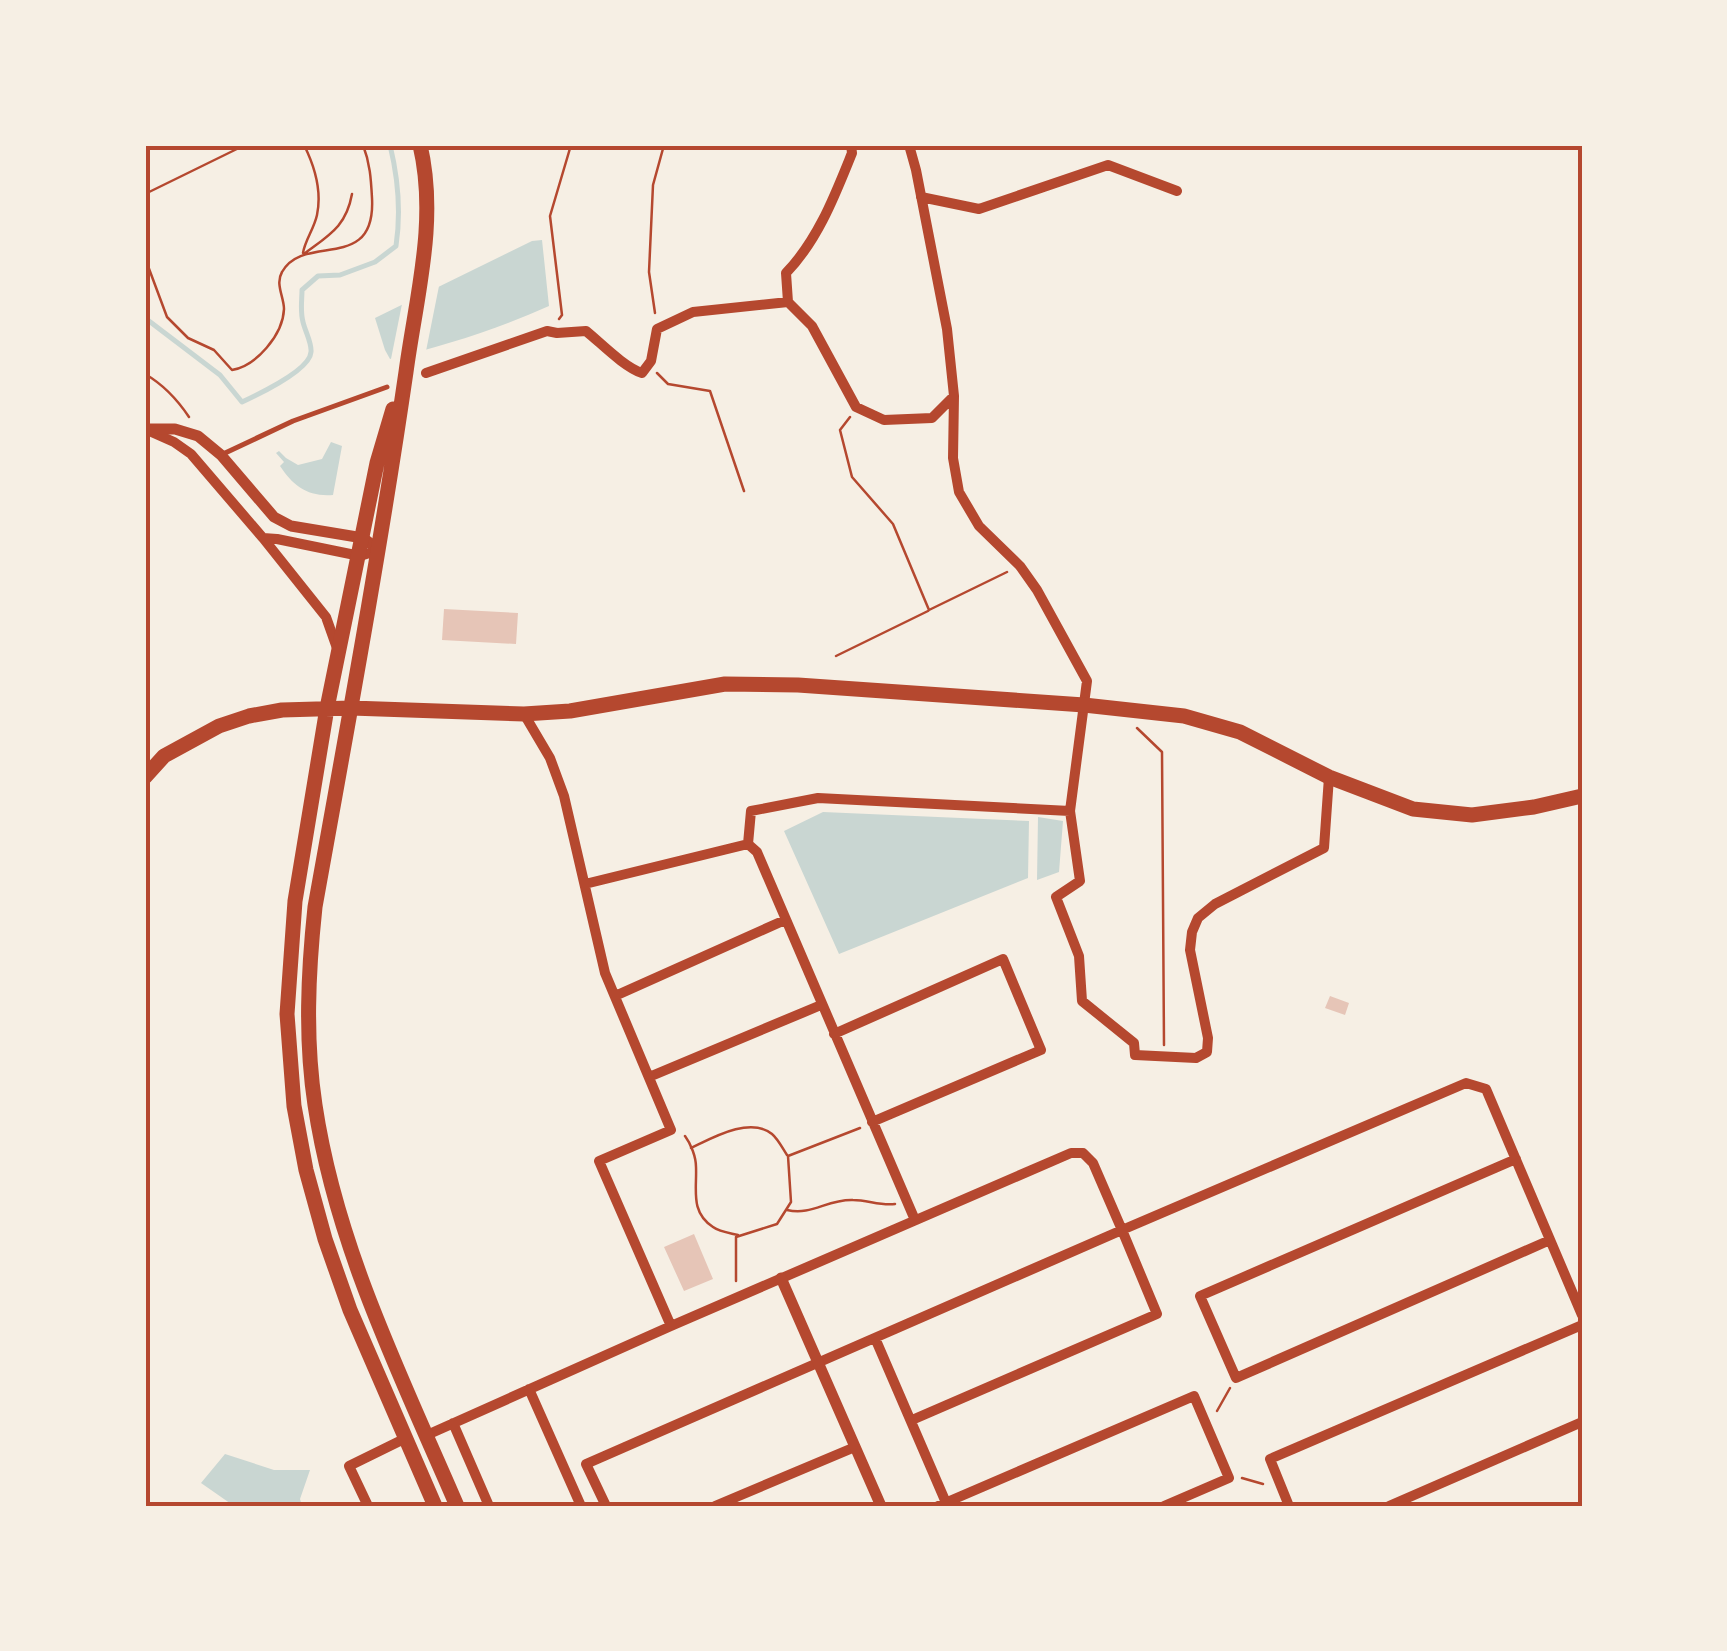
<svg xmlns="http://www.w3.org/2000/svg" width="1727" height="1651" font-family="'Roboto Condensed',sans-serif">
  <rect width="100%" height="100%" fill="#f6efe4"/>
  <path fill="#c9d6d2" d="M 542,240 L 549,306 C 498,329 444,346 390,359 L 385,350 L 375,318 L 532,241 Z
    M 331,442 L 342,446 L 333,495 C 308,497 293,486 280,466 L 284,462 L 276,453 L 279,451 L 286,458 L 298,465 L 322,459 Z
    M 823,812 L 1029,821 L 1028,878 L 839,954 L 784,831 Z
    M 1038,817 L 1063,821 L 1059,872 L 1037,880 Z
    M 225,1454 L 274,1470 L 310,1470 L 300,1499 L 302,1506 L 234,1506 L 201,1483 Z"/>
  <path fill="#f6efe4" d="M 440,281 L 425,356 L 390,364 L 403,299 Z"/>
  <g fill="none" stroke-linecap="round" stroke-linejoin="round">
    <path stroke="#c9d6d2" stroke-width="5" d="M 145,318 L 220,375 L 242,402 C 257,395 310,370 311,352 C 312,343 305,331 303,322 C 300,311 302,300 302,290 L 318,276 L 340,275 L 375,262 L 396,246 C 401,213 398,178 390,145"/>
  </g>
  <path fill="#e6c5b7" d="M 444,609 L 518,613 L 516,644 L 442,640 Z
    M 1330,996 L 1349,1003 L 1345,1015 L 1325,1008 Z
    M 694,1234 L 713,1279 L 684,1291 L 664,1247 Z"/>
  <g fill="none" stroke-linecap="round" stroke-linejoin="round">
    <path stroke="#b5482f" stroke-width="2.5" d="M 145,194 L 245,145
      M 303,253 C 305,240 314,229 317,215 C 322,191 315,167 304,145
      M 304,254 C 329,235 346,227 352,194
      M 145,258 L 167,317 L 188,338 L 214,350 L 232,370 C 256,366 283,335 284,309 C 284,297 275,284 282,272 C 304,232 376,274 372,198 C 371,179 370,163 363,145
      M 655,313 L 649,272 L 653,185 L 664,145
      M 559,319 L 562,315 L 550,216 L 571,145
      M 657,373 L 668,384 L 710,391 L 744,491
      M 145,374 C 164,385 177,399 189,417
      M 850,417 L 840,430 L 852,477 L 893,524 L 929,610 L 1007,572
      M 836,656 L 928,611
      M 1137,728 L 1162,752 L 1164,1045
      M 685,1136 C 691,1144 696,1157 696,1167 C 697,1190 690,1212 713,1227 C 720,1232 730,1233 738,1235
      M 691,1148 C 712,1138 750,1116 772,1134 C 778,1139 783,1149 787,1155
      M 787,1210 C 812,1216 827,1199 853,1200 C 868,1200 880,1206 895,1204
      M 736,1281 L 736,1237 L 777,1224 L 791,1202 L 788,1156 L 860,1128
      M 1217,1411 L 1230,1388
      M 1242,1478 L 1263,1484"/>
    <path stroke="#b5482f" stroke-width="5" d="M 223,454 L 293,421 L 387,387"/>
    <path stroke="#b5482f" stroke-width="10" d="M 921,197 L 979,209 L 1108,165 L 1177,191
      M 788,302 L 786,273 C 818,240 835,195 852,153 L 851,145
      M 426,373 L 547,331 L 557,333 L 586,331 C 602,344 624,367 642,373 L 651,361 L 657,329 L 693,312 L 788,302 L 812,326 L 856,407 L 884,420 L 932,418 L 954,396
      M 147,430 L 174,442 L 191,454 L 263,538 L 277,539 L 360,556 L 379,550
      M 263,538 L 326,617 L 337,648
      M 524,714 L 550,758 L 564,796 L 605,973 L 671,1130 L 599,1161 L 671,1326
      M 1070,811 L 1080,881 L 1056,897 L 1079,956 L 1082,1001 L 1134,1043 L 1135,1055 L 1196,1058 L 1207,1052 L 1208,1038 L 1190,950 L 1192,932 L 1198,918 L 1215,904 L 1324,848 L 1329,777
      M 748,844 L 751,811 L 818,798 L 1070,811 L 1087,681 L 1037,590 L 1020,566 L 979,526 L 959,492 L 953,458 L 954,396 L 947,329 L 916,170 L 909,145
      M 585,884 L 748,844 L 757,852 L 915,1220
      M 615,996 L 785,920
      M 834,1034 L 1003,959 L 1041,1050 L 872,1122
      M 649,1077 L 821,1005
      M 1516,1159 L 1200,1296 L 1236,1378 L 1550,1240
      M 875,1338 L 947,1505
      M 529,1389 L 581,1506
      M 912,1420 L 1157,1314 L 1122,1230 L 1466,1083 L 1486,1089 L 1582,1315
      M 453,1423 L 489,1506
      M 427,1435 L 671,1326 L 1071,1153 L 1083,1153 L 1093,1163 L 1122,1230 L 586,1464 L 606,1506
      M 368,1506 L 349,1466 L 406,1438
      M 715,1506 L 855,1447
      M 938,1506 L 1194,1396 L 1229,1478 L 1164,1506
      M 1289,1506 L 1270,1459 L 1582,1325
      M 1389,1506 L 1582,1422"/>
    <path stroke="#b5482f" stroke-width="11" d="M 145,429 L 175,429 L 198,436 L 221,455 L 274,517 L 291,526 L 363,538 L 379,550
      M 781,1278 L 881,1506"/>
    <path stroke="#b5482f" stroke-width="15" d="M 420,145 C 438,221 416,297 406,372 C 380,551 347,729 315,907 C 308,973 305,1039 315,1105 C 336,1246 401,1376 457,1506
      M 393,409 L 377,463 L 327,708 L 295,901 L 287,1014 L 294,1106 L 306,1170 L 325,1239 L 350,1310 L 435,1506
      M 145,777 L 164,756 L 219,726 L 249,716 L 282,710 L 351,708 L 524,714 L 570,711 L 725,684 L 798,685 L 1084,705 L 1184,716 L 1240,732 L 1329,777 L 1413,809 L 1472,815 L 1534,807 L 1582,796"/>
  </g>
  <rect width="1727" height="1651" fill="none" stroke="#f6efe4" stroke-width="295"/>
  <rect x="148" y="148" width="1432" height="1356" fill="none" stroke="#b5482f" stroke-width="4"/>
</svg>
